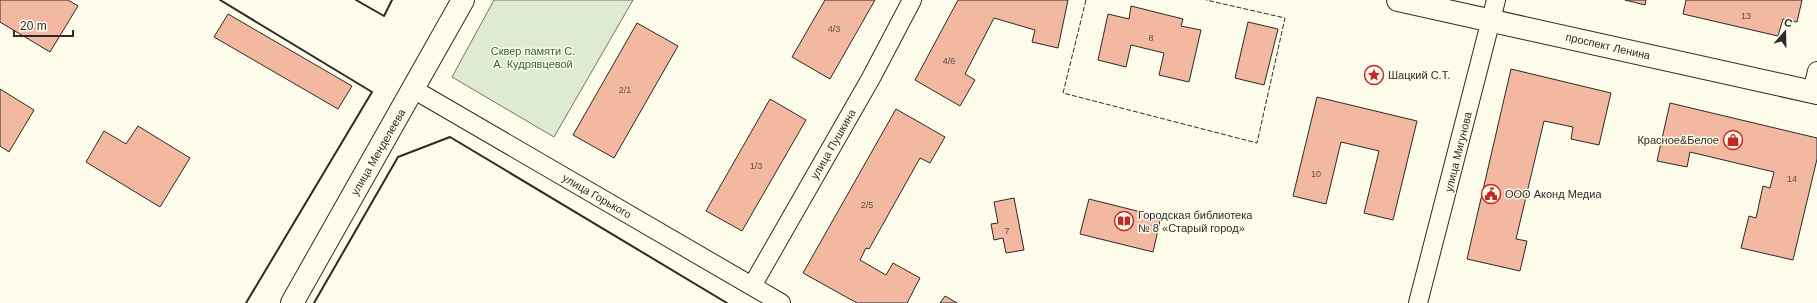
<svg xmlns="http://www.w3.org/2000/svg" width="1817" height="303" font-family="Helvetica,sans-serif">
  <rect width="100%" height="100%" fill="#fdfbea"/>
  <path fill="#deebd1" stroke="#74746e" d="M 494,0 L 633,0 L 554,137 L 452,77 Z"/>
  <path fill="#f2b8a0" stroke="#2b2b2b" d="M 0,0 L 68,0 L 78,6 L 50,52 L 0,22 Z
    M 825,0 L 875,0 L 830,79 L 792,57 Z
    M 958,0 L 1068,0 L 1058,48 L 1032,42 L 1035,30 L 994,18 L 965,74 L 975,80 L 960,106 L 915,80 Z
    M 1625,0 L 1646,0 L 1645,5 Z
    M 1686,0 L 1802,0 L 1797,22 L 1783,19 L 1778,36 L 1683,14 Z
    M 1131,6 L 1183,19 L 1181,26 L 1201,30 L 1189,82 L 1159,75 L 1164,53 L 1131,45 L 1126,67 L 1098,60 L 1108,14 L 1129,19 Z
    M 228,14 L 352,86 L 338,109 L 214,37 Z
    M 1248,22 L 1278,29 L 1264,85 L 1235,78 Z
    M 637,23 L 678,46 L 614,158 L 573,135 Z
    M 1511,69 L 1611,93 L 1599,145 L 1571,139 L 1573,127 L 1544,121 L 1516,239 L 1527,241 L 1520,271 L 1467,259 Z
    M 0,89 L 34,110 L 9,152 L 0,146 Z
    M 1317,97 L 1417,121 L 1393,220 L 1364,213 L 1379,151 L 1341,142 L 1326,204 L 1293,196 Z
    M 770,99 L 806,120 L 742,231 L 706,211 Z
    M 1670,103 L 1817,138 L 1817,159 L 1793,260 L 1741,248 L 1749,216 L 1756,218 L 1763,186 L 1770,188 L 1774,172 L 1690,152 L 1687,167 L 1657,161 Z
    M 896,109 L 945,137 L 930,163 L 920,158 L 869,249 L 866,248 L 860,260 L 886,275 L 893,263 L 920,278 L 907,303 L 857,303 L 803,273 Z
    M 138,126 L 190,158 L 160,207 L 86,162 L 104,131 L 126,144 Z
    M 1014,198 L 1024,250 L 1006,253 L 1003,238 L 994,240 L 991,224 L 998,223 L 994,202 Z
    M 1089,199 L 1161,217 L 1153,252 L 1080,234 Z
    M 945,296 L 957,303 L 940,303 Z"/>
  <g fill="none" stroke-linecap="round" stroke-linejoin="round">
    <g stroke="#2b2b2b" stroke-width="20">
      <path id="street" d="M 413,89 L 781,303
        M 1812,92 L 1817,71
        M 752,286 L 871,78 L 912,0
        M 1418,303 L 1496,0"/>
    </g>
    <g stroke="#2b2b2b" stroke-width="24">
      <path id="secondary" d="M 1398,0 L 1817,93
        M 292,303 L 463,0"/>
    </g>
    <use href="#street" stroke="#fdfbea" stroke-width="18"/>
    <use href="#secondary" stroke="#fdfbea" stroke-width="22"/>
    <path stroke="#2b2b2b" stroke-width="1" stroke-dasharray="5 2" stroke-linecap="butt" d="M 1086,0 L 1063,93 L 1257,143 L 1285,18 L 1206,0"/>
    <path stroke="#2b2b2b" stroke-width="2" d="M 220,0 L 372,92 L 246,303
      M 356,0 L 384,16 L 392,0
      M 314,303 L 398,157 L 450,137 L 727,303"/>
  </g>
  <defs>
    <g id="sight-ring" transform="scale(1)"><circle r="9.5" fill="#fdfbea" stroke="#c62828" stroke-width="1.5"/><path d="M0-6L1.8-2.2L6-1.7L2.9 1.2L3.7 5.4L0 3.3L-3.7 5.4L-2.9 1.2L-6-1.7L-1.8-2.2Z" fill="#c62828"/></g>
    <g id="shop-ring" transform="scale(1)"><circle r="9.5" fill="#fdfbea" stroke="#c62828" stroke-width="1.5"/><path d="M-5-2.5h2.3a2.7 3.5 0 0 1 5.4 0H5L5.5 6h-11ZM-1.5-2.5h3a1.5 2.3 0 0 0-3 0Z" fill="#c62828"/></g>
    <g id="civic-ring" transform="scale(1)"><circle r="9.5" fill="#fdfbea" stroke="#c62828" stroke-width="1.5"/><path d="M-.6-6.5H3V-4.5H.6V-3L4-1V1h2V6H-6V1h2V-1L-.6-3ZM-1.2 2.5V6h2.4V2.5Z" fill="#c62828"/></g>
    <g id="library-ring" transform="scale(1)"><circle r="9.5" fill="#fdfbea" stroke="#c62828" stroke-width="1.5"/><path d="M-6-4Q-3-5.5-.7-3.5V5Q-3 3-6 4ZM6-4Q3-5.5 .7-3.5V5Q3 3 6 4Z" fill="#c62828"/></g>
  </defs>
  <g fill-rule="evenodd">
    <use href="#sight-ring" x="1374" y="75"/>
    <use href="#shop-ring" x="1733" y="140"/>
    <use href="#civic-ring" x="1491" y="194"/>
    <use href="#library-ring" x="1124" y="221"/>
  </g>
  <g text-anchor="middle" stroke-width="3" stroke-linejoin="round" paint-order="stroke">
    <g font-size="9" fill="#5d4e48">
      <text x="1746" y="19">13</text>
      <text x="834" y="32">4/3</text>
      <text x="1151" y="41">8</text>
      <text x="949" y="64">4/6</text>
      <text x="625" y="93">2/1</text>
      <text x="756" y="169">1/3</text>
      <text x="1316" y="177">10</text>
      <text x="1792" y="182">14</text>
      <text x="867" y="208">2/5</text>
      <text x="1007" y="234">7</text>
    </g>
    <g font-size="11" fill="#2b2b2b" stroke="#fdfbea">
      <text transform="translate(1608 46) rotate(13)" y="4">проспект Ленина</text>
      <text transform="translate(833 144) rotate(-60)" y="4">улица Пушкина</text>
      <text transform="translate(378 152) rotate(-60)" y="4">улица Менделеева</text>
      <text transform="translate(1458 152) rotate(-76)" y="4">улица Мигунова</text>
      <text transform="translate(597 196) rotate(30)" y="4">улица Горького</text>
    </g>
    <g font-size="11" fill="#34623c" stroke="#fdfbea">
      <text x="533" y="55">Сквер памяти С.<tspan x="533" dy="13">А. Кудрявцевой</tspan></text>
    </g>
    <g font-size="11" fill="#2b2b2b" stroke="#fdfbea" text-anchor="start">
      <text x="1388" y="79">Шацкий С.Т.</text>
      <text x="1719" y="144" text-anchor="end">Красное&amp;Белое</text>
      <text x="1505" y="198">ООО Аконд Медиа</text>
      <text x="1138" y="219">Городская библиотека<tspan x="1138" dy="13">№ 8 «Старый город»</tspan></text>
    </g>
  </g>
  <g transform="translate(1785 32) rotate(20)" stroke="#fdfbea" stroke-width="3" paint-order="stroke">
  <path d="M0-3L7 15L0 10L-7 15Z" fill="#2b2b2b"/>
  <text y="-6" font-size="11" font-weight="bold" text-anchor="middle" fill="#2b2b2b">С</text>
  </g>
  <path d="M14 30v6h59v-6" fill="none" stroke="#2b2b2b" stroke-width="2"/>
  <text x="20" y="30" font-size="12" fill="#2b2b2b" stroke="#fdfbea" stroke-width="3" paint-order="stroke">20 m</text>
</svg>
